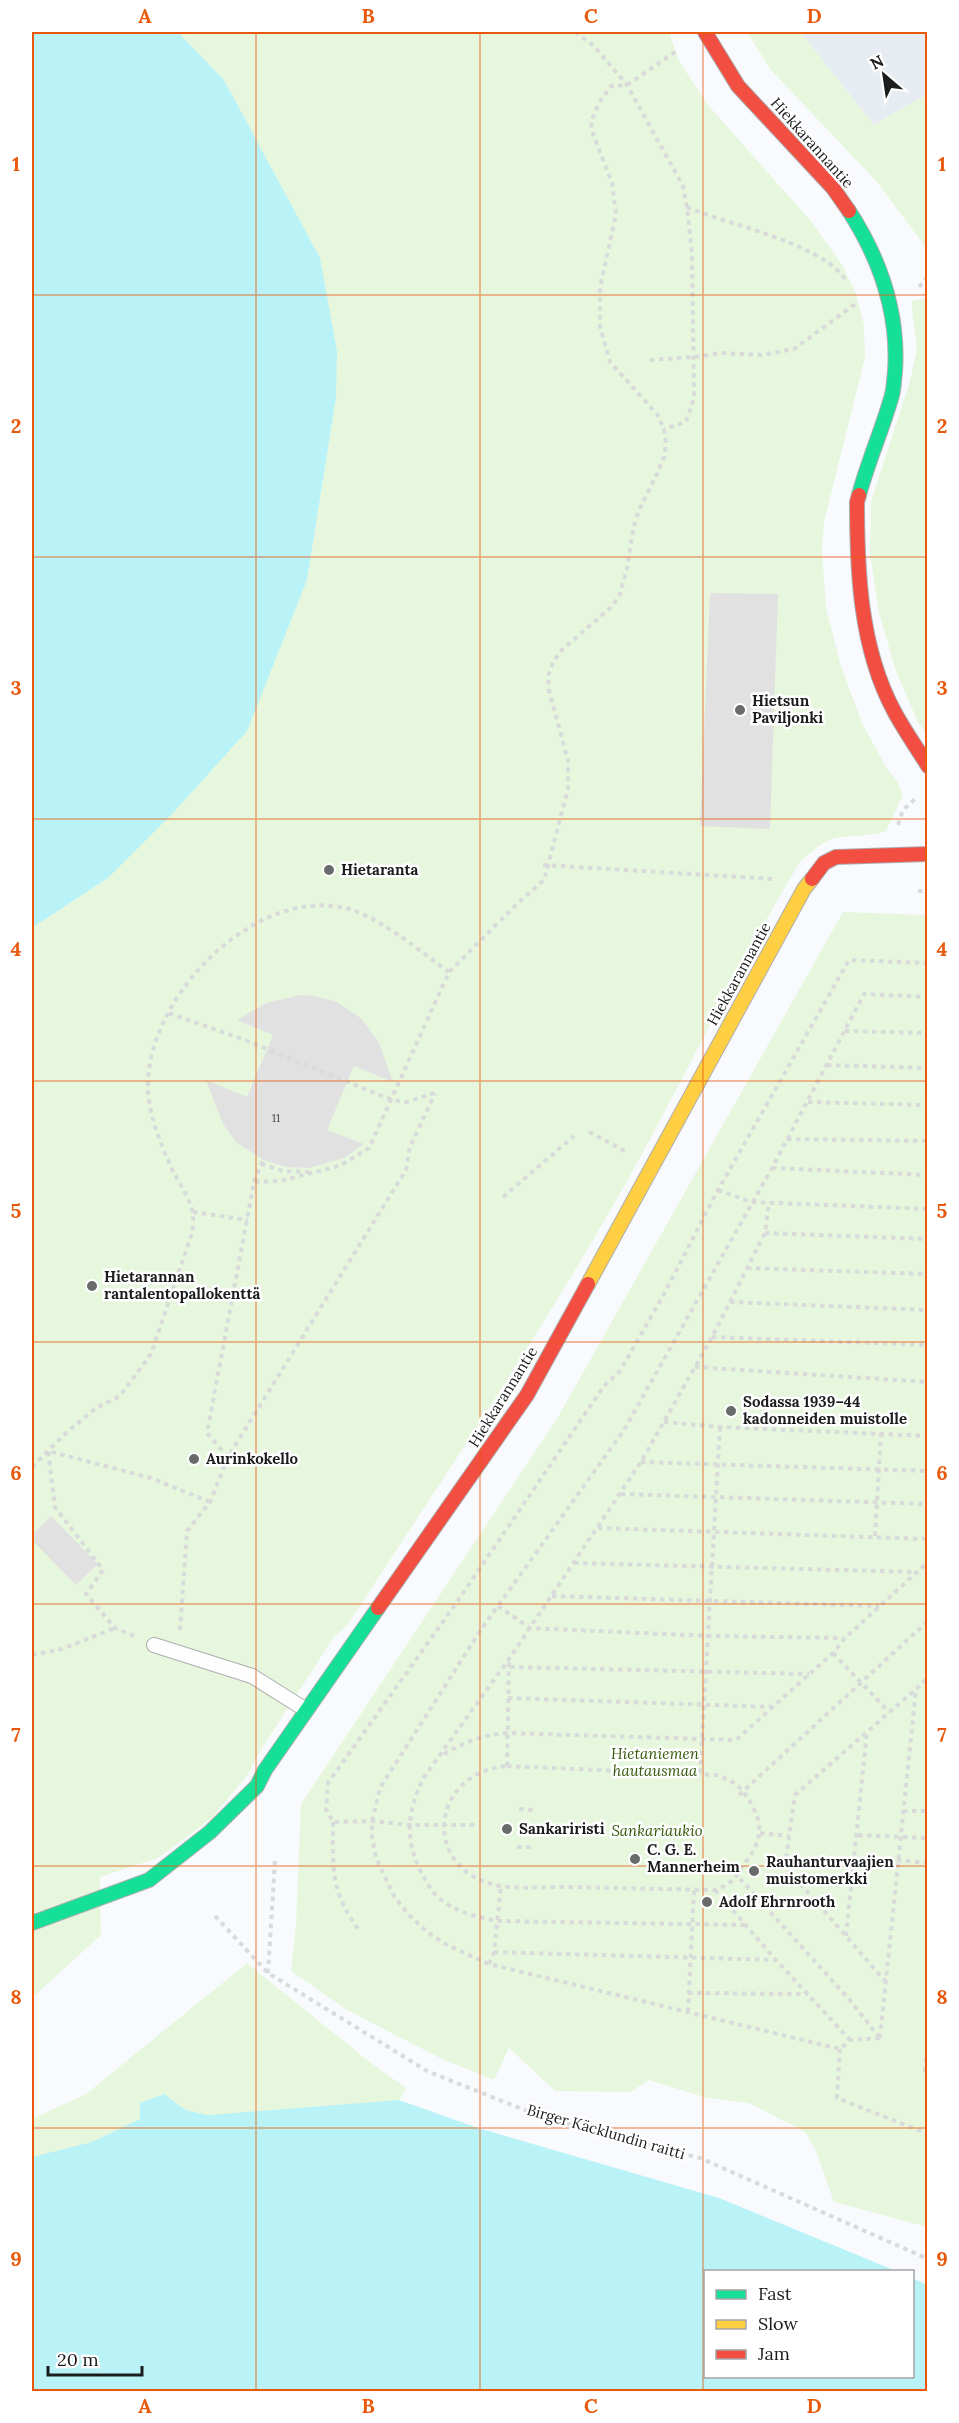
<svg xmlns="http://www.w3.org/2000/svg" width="959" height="2423" font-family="Lora,serif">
  <rect width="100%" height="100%" fill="#f8fafd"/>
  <path fill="#e7ecf3" d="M 800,32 L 927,32 L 927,94 L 874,125 Z"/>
  <path fill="#e7f7de" d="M 178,32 L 669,32 L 679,61 L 708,105 L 810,220 L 843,266 L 856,294 L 864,325 L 865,357 L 824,522 L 822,551 L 826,608 L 840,663 L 862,723 L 886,767 L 898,783 L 903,795 L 886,831 C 869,837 852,835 835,838 C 821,842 810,853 800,862 C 739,963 689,1069 632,1172 C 545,1328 445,1475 348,1624 L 334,1637 L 262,1748 L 248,1774 L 212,1818 L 158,1858 L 100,1877 L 101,1935 L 32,1998 L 32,928 L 108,878 L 307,580 L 336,398 L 285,195 L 224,80 Z
    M 747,32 L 800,32 L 874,125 L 927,94 L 927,254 L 924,245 L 877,182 L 771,70 Z
    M 927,298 L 927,735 L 917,720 L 896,671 L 879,613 L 870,554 L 871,502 L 910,381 L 917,349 L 911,301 Z
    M 843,912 L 927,915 L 927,2227 L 834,2202 L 816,2151 L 805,2132 L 749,2103 L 707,2098 L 649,2080 L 630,2092 L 555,2091 L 509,2048 L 494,2080 L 440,2058 L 347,2010 L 291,1971 L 296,1925 L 301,1804 L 558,1417 Z
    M 247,1963 L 371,2063 L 406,2088 L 399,2100 L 342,2114 L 207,2115 L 185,2110 L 164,2094 L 141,2103 L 141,2119 L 32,2273 L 32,2119 L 86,2094 Z"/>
  <path fill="#baf3f7" d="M 32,32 L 178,32 L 224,80 L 320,258 L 337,351 L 336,398 L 307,580 L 247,731 L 173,813 L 108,878 L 32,928 Z
    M 164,2094 L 185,2110 L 208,2115 L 399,2100 L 478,2128 L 719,2198 L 896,2271 L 706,2272 L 706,2376 L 912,2376 L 913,2278 L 927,2285 L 927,2391 L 32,2391 L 32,2157 L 92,2142 L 140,2119 L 140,2103 Z"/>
  <path fill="#e1e1e2" d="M 710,593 L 778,594 L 770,829 L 700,826 Z
    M 301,995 L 315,996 L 337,1002 L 362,1019 L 379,1043 L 393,1082 L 354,1066 L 327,1130 L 364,1144 L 344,1158 L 309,1168 L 286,1167 L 263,1160 L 236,1142 L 223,1124 L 206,1080 L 247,1097 L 273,1035 L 237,1020 L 266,1003 Z
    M 51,1516 L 98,1564 L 76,1585 L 32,1540 L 32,1535 Z"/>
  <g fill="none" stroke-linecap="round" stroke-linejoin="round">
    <g stroke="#acadaf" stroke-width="16">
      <path id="lane" d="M 154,1645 L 252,1676 L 306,1710"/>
    </g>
    <g stroke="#acadaf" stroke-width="16">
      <path id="fast" d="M 849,211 C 880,259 899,314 895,372 C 894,379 894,387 892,395 C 883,428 868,461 859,495
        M 32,1923 L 149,1880 L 210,1832 L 257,1786 L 265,1770 L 378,1608"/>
    </g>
    <g stroke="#acadaf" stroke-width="16">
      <path id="slow" d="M 588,1284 L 804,889 L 812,879"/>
    </g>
    <g stroke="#acadaf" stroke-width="16">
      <path id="jam" d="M 705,32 L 738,86 L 833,188 L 849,211
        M 859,495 L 857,502 C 857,571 860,648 894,711 C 904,730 917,748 928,766
        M 812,879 L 824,863 L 836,857 L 928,854
        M 378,1608 L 527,1395 L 588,1284"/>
    </g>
    <path stroke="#d9dada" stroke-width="4" stroke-dasharray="4.5 4.5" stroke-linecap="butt" d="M 575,32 L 594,46 L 627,85 L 683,186 L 687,207 L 692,253 L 694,398 L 686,422 L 664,429
      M 687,207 C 727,225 824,243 846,281
      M 919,287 L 928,276
      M 650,360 L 693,357 L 722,353 L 762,355 L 794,349 L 858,302
      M 898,825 L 903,810 L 915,799
      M 543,865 L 773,879
      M 918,891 L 928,891
      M 169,1013 L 245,1040 L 392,1100 L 407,1102 L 434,1093
      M 845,1031 L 928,1033
      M 827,1065 L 928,1068
      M 808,1102 L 928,1105
      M 589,1132 L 625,1151
      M 787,1139 L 928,1141
      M 261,1164 L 283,1171 L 313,1172
      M 772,1168 L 928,1175
      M 254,1182 L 263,1160
      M 718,1190 L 751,1202 L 928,1209
      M 503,1197 L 574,1136
      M 193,1212 L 248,1220
      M 765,1233 L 928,1239
      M 747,1268 L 928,1274
      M 730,1302 L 928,1310
      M 712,1337 L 928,1345
      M 695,1367 L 928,1382
      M 664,1422 L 720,1427 L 928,1436
      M 228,1457 L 207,1433 L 254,1182 L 280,1181 L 339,1166 L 369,1148 L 449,972 L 519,902 L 544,880 L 568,789 L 568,761 L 549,690 L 548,676 L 553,662 L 562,650 L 610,608 L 619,597 L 627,569 L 633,529 L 639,510 L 657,474 L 664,457 L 666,443 L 664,429 L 657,414 L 610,362 L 600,327 L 600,288 L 616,214 L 612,183 L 593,134 L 591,122 L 599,103 L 611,86 L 627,85 L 678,50
      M 641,1462 L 928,1471
      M 32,1467 L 66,1433 L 96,1408 L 120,1396 L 151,1354 L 192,1233 C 193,1226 194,1217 192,1210 C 189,1197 181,1186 174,1173 C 162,1148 150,1119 148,1091 C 144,1002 248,891 340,907 C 374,912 421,952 449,972
      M 621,1494 L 928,1504
      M 598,1528 L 928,1539
      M 875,1536 L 881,1433
      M 574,1563 L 915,1572
      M 552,1596 L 879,1606
      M 498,1606 L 530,1628 L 709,1636 L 844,1638
      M 180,1630 L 187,1531 L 210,1502 L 228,1457 L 406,1170 L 410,1147 L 435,1093
      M 134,1636 L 115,1628 L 86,1594 L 103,1570 L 55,1507 L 48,1451 L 151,1478 L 210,1502
      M 833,1653 L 889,1712
      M 32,1655 L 62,1649 L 115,1628
      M 510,1667 L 809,1674
      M 508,1698 L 773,1707
      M 444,1754 C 464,1742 483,1735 506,1733 L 736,1740 L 833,1653 L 845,1638 L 928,1562
      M 507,1766 L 716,1775 C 723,1778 731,1780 737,1785 C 748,1795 762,1819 759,1834 C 758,1844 751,1855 745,1863 C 735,1878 732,1884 715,1890 C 665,1889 615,1888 564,1887 C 544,1887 521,1889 500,1886 C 421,1872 428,1773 507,1766 Z
      M 507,1766 L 509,1659
      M 700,1773 L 720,1427
      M 739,1795 L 928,1621
      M 519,1809 L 534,1810
      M 903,1811 L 928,1811
      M 333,1822 C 333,1868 330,1890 358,1929
      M 474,1825 L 408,1825 L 372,1821 L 333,1822 L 326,1809 L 328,1783 L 457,1602 L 604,1386 L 620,1371 L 663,1296 L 718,1190 L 849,960 L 928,963
      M 760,1833 L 789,1836
      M 858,1835 L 928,1838
      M 517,1847 L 533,1847
      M 897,1860 L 928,1863
      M 734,1872 L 848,1998 L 880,2038
      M 715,1890 L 776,1960 L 850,2040
      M 215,1916 L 268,1973 L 427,2071 L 542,2117 L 700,2158 L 928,2259
      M 745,1925 L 497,1921 C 477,1917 454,1912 438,1897 C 430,1890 425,1879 420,1870 C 404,1837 408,1809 424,1777 L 509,1659 L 641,1462 L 712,1337 L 765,1233 L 769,1202
      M 846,1936 L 867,1731
      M 494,1952 L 776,1960
      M 489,1964 L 494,1952 L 501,1886
      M 268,1973 L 275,1861
      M 886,1982 L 785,1866 L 795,1795 L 916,1689
      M 688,1993 L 808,1994
      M 688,2012 L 694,1890
      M 880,2038 L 850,2040 L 840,2049 L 489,1964 L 447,1945 L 427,1932 L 409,1915 L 394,1896 L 376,1858 L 372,1837 L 372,1821 L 380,1788 L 480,1631 L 624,1430 L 772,1168 L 864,994 L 928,997
      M 880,2038 L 916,1689 L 928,1678
      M 928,2040 L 925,2071 L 928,2071
      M 840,2049 L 837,2098 L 928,2134"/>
    <use href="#lane" stroke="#fefeff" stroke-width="14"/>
    <use href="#fast" stroke="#16e098" stroke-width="14"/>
    <use href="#slow" stroke="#ffcf43" stroke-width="14"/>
    <use href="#jam" stroke="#f24e42" stroke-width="14"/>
  </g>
  <path fill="none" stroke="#e8590c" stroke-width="1.5" stroke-opacity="0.55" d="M 256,32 L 256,2392M 480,32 L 480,2392M 703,32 L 703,2392M 32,295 L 928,295M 32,557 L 928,557M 32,819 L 928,819M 32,1081 L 928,1081M 32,1342 L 928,1342M 32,1604 L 928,1604M 32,1866 L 928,1866M 32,2128 L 928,2128"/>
  <g fill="#686a6b" stroke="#fff" stroke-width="2">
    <circle cx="740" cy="710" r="6"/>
    <circle cx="329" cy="870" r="6"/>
    <circle cx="92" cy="1286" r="6"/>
    <circle cx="731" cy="1411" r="6"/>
    <circle cx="194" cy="1459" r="6"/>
    <circle cx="507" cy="1829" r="6"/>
    <circle cx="635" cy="1859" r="6"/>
    <circle cx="754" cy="1871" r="6"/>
    <circle cx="707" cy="1902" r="6"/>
  </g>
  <g text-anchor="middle" stroke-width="5" stroke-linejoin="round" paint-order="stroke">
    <g font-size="12" fill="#4e4f50">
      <text x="276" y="1122">11</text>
    </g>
    <g font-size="15" fill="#1b1c1d" stroke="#fff">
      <text transform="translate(812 143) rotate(48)" y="5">Hiekkarannantie</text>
      <text transform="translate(739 974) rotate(-61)" y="5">Hiekkarannantie</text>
      <text transform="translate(503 1397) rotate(-58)" y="5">Hiekkarannantie</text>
      <text transform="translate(606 2132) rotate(16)" y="5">Birger Käcklundin raitti</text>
    </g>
    <g font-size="15" font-weight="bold" fill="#1b1c1d" stroke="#fff" text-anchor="start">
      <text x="752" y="706">Hietsun<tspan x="752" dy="17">Paviljonki</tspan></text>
      <text x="341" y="875">Hietaranta</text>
      <text x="104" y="1282">Hietarannan<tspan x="104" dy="17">rantalentopallokenttä</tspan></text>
      <text x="743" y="1407">Sodassa 1939–44<tspan x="743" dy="17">kadonneiden muistolle</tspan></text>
      <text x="206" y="1464">Aurinkokello</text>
      <text x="519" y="1834">Sankariristi</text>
      <text x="647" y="1855">C. G. E.<tspan x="647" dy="17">Mannerheim</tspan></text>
      <text x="766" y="1867">Rauhanturvaajien<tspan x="766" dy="17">muistomerkki</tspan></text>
      <text x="719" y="1907">Adolf Ehrnrooth</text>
    </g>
    <g font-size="15" font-style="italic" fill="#36580a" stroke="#fff">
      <text x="655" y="1759">Hietaniemen<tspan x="655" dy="17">hautausmaa</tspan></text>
      <text x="657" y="1836">Sankariaukio</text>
    </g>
  </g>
  <rect width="959" height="2423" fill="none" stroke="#ffffff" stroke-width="66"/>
  <rect x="704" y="2270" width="210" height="108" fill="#ffffff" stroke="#a4a4a5" stroke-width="1.5"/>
  <rect x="716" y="2290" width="30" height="9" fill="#16e098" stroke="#a4a4a5" stroke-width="1.5"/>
  <text x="758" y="2300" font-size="18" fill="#1b1c1d">Fast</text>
  <rect x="716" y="2320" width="30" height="9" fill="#ffcf43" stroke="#a4a4a5" stroke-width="1.5"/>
  <text x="758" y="2330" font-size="18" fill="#1b1c1d">Slow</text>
  <rect x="716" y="2350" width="30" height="9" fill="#f24e42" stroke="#a4a4a5" stroke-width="1.5"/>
  <text x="758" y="2360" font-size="18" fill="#1b1c1d">Jam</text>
  <g transform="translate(884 75) rotate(331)" stroke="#ffffff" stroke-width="4.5" paint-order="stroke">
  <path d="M0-4.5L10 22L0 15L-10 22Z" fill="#1b1c1d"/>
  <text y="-9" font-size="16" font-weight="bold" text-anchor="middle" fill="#1b1c1d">N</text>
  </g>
  <path d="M48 2366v9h94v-9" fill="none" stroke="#1b1c1d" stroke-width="3"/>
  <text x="57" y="2366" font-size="18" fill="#1b1c1d" stroke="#ffffff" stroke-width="4.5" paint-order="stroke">20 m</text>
  <rect x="33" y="33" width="893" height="2357" fill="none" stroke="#e8590c" stroke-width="2"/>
  <g font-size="20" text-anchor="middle" font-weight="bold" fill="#e8590c">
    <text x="145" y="23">A</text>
    <text x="368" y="23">B</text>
    <text x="591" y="23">C</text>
    <text x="814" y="23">D</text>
    <text x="16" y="171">1</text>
    <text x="942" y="171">1</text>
    <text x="16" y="433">2</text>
    <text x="942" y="433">2</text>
    <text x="16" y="695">3</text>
    <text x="942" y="695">3</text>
    <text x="16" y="956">4</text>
    <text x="942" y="956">4</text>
    <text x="16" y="1218">5</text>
    <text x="942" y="1218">5</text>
    <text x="16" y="1480">6</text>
    <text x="942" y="1480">6</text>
    <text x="16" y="1742">7</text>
    <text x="942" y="1742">7</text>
    <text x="16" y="2004">8</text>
    <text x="942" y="2004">8</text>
    <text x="16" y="2266">9</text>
    <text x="942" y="2266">9</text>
    <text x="145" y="2413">A</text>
    <text x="368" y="2413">B</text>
    <text x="591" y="2413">C</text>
    <text x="814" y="2413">D</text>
  </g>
</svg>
